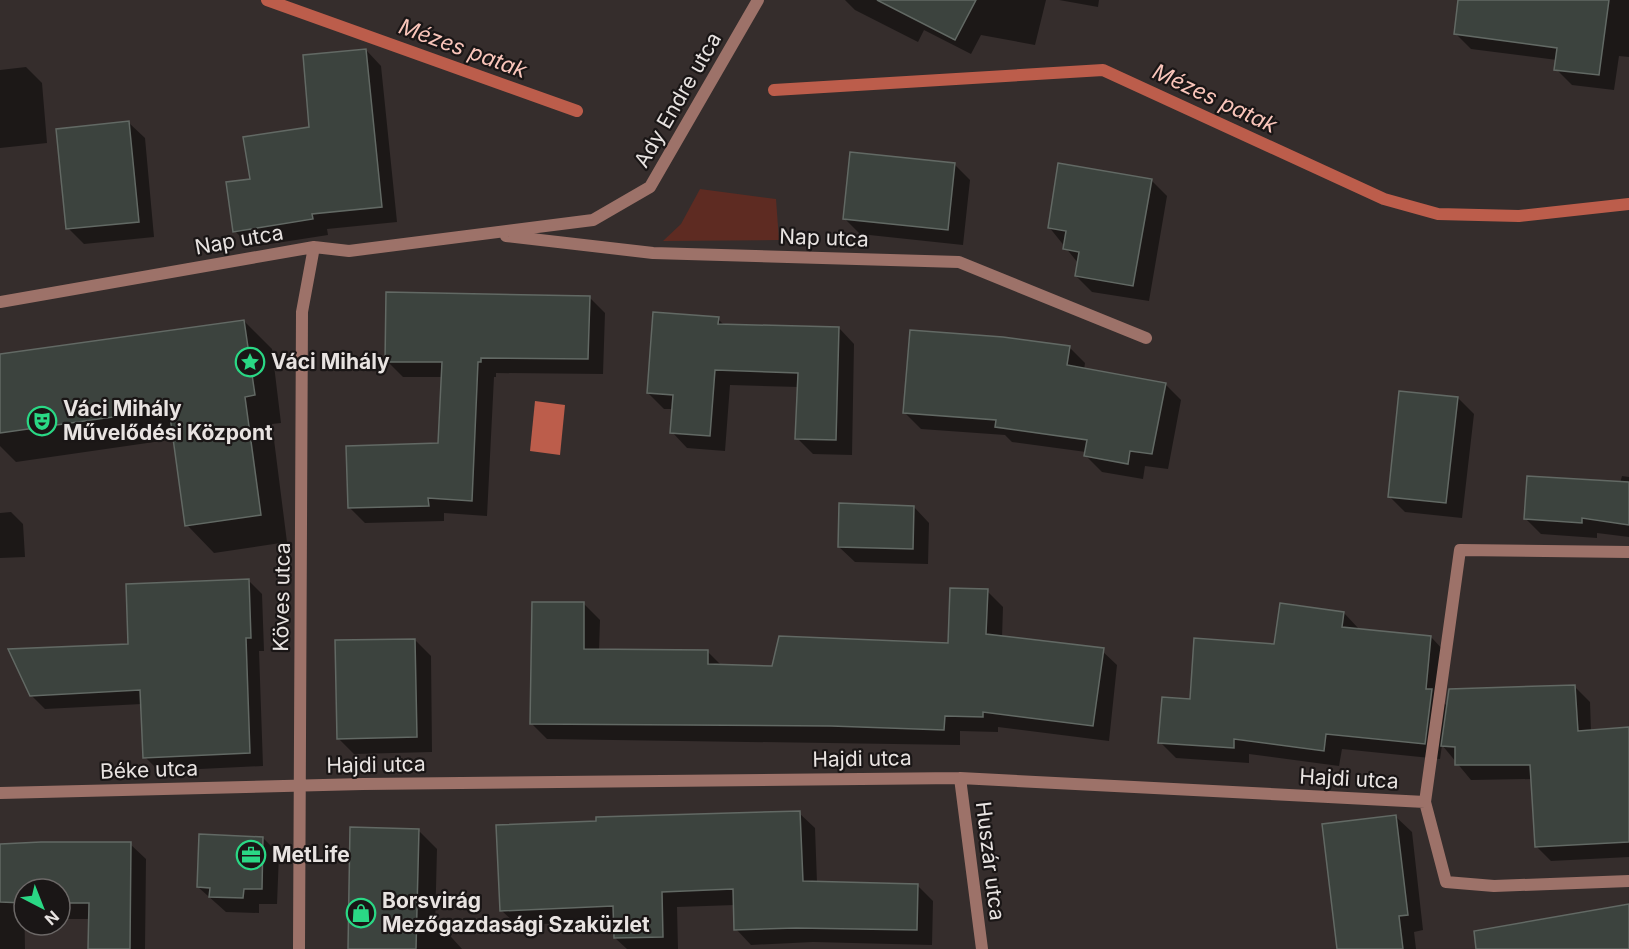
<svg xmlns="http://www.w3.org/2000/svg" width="1629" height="949" font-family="Inter,sans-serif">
  <rect width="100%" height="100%" fill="#352d2c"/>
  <path fill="#5e2b22" d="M 700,189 L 776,199 L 779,240 L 663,241 L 681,224 Z"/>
  <path fill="#bc5d4b" d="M 535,401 L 565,405 L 560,455 L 530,451 Z"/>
  <path fill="#0007" d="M 845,0 L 1046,0 L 1035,45 L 981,35 L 971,54 L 924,30 L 918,42 L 855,10 Z
    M 1059,0 L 1099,0 L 1098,7 Z
    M 1460,0 L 1629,0 L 1629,57 L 1619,56 L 1614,90 L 1572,85 L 1556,69 L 1557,60 L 1471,49 L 1455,33 Z
    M 366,50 L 381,66 L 397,222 L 327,229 L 328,235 L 250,247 L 235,231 Z
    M 26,67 L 42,83 L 47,143 L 0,148 L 0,70 Z
    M 129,123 L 145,138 L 154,237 L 84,244 L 68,228 Z
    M 954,164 L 970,180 L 963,245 L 860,234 L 844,218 Z
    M 1151,180 L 1167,196 L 1149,301 L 1092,292 L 1076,276 L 1078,263 L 1049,227 Z
    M 589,297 L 605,313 L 603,374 L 496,373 L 496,377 L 494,377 L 487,516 L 444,513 L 444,521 L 365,523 L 349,507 L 440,445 L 443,377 L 403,377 L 387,361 Z
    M 718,319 L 725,326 L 839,328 L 854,344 L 852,455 L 813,454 L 797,438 L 799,387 L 730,385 L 725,451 L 687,448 L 672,432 L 674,409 L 664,409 L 648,393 Z
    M 244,321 L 272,349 L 281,423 L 272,424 L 287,542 L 214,553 L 187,525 L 175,439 L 16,462 L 0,446 L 0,356 Z
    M 1069,347 L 1085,363 L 1084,370 L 1165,384 L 1181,400 L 1168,469 L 1145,466 L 1143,479 L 1102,472 L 1086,456 L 1086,452 L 1012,442 L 1005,435 L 921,429 L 905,413 Z
    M 1458,398 L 1474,414 L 1462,518 L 1405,512 L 1389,496 Z
    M 1622,476 L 1629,477 L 1629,537 L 1597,533 L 1597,538 L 1541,534 L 1526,519 L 1620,483 Z
    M 914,507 L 929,523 L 928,564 L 855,562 L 839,547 Z
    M 11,512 L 23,524 L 25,557 L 0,558 L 0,513 Z
    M 248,580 L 262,594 L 264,651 L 259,651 L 263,766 L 159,771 L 145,757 L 142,704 L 45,709 L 31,695 Z
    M 987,591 L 1003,607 L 1002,638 L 1101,650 L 1117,665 L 1109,741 L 998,727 L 998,732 L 960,731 L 960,745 L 547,739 L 531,723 L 584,604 L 600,620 L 599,651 L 708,652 L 722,666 L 773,667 L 949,645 Z
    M 1344,613 L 1359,629 L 1431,637 L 1446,653 L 1441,700 L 1448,707 L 1575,687 L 1590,702 L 1591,731 L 1629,728 L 1629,857 L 1551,861 L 1536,846 L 1533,779 L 1471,780 L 1442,745 L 1440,759 L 1342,749 L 1339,766 L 1249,754 L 1249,763 L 1176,758 L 1160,742 L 1192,700 L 1276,646 Z
    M 415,640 L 431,656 L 432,752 L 354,754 L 339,739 Z
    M 799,813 L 815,828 L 817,883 L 918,886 L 933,901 L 932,945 L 813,942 L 751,945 L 736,929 L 735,905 L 677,907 L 678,949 L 627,949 L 615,938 L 615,921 L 517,925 L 501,910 Z
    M 1396,817 L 1412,832 L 1423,930 L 1414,932 L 1416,949 L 1338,949 Z
    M 418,830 L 437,849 L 435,928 L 443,928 L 462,949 L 349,949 Z
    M 263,838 L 279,854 L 277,904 L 259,904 L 259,913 L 226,912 L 198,887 Z
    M 130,844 L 146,859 L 145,949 L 88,949 L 90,919 L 60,919 L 60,889 L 24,889 L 25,949 L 0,949 L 0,846 Z"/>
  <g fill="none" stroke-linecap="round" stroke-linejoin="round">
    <path stroke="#bc5d4b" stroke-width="12" d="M 267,0 L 577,111
      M 774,90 L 1103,70 L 1384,199 L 1438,214 L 1519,216 L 1629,204"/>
  </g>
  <path fill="#3c433e" stroke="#626964" stroke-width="1.5" d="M 877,0 L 976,0 L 955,40 Z
    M 1458,0 L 1609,0 L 1599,75 L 1554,70 L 1557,48 L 1454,34 Z
    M 366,49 L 382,207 L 312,214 L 313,219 L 233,232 L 226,182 L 250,179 L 243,137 L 309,127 L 303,55 Z
    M 129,121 L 139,222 L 66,229 L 56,129 Z
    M 850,152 L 955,163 L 948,230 L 843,219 Z
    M 1058,163 L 1152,179 L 1133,286 L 1075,276 L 1079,252 L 1063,249 L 1066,231 L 1048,228 Z
    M 386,292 L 590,296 L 588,359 L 481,358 L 481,362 L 478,362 L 472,501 L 428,498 L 429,506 L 348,508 L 346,446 L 438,443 L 442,362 L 385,362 Z
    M 653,312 L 719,317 L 718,324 L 839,327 L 836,440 L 795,439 L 798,373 L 715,370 L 710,436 L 670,433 L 673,395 L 647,393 Z
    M 244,320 L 255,395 L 245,397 L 261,515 L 185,526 L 169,409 L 0,433 L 0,354 Z
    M 910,330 L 1003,337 L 1070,346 L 1067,365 L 1166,383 L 1152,454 L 1130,451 L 1128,464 L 1084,456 L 1087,440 L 995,427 L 996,420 L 903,413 Z
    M 1399,391 L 1458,397 L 1446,503 L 1388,497 Z
    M 1527,476 L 1629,482 L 1629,525 L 1582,518 L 1582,523 L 1524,519 Z
    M 839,503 L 914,506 L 913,549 L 838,547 Z
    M 249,579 L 251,638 L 246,638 L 250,753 L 143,758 L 140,690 L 30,696 L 8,649 L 128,644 L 126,584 Z
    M 950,588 L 988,589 L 986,634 L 1104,648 L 1093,726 L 983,712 L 983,717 L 945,716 L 944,730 L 831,726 L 530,724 L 532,602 L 584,602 L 584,649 L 708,650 L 708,664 L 772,666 L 779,636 L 948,643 Z
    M 1280,603 L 1344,612 L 1342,627 L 1431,636 L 1426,689 L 1432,689 L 1425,744 L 1326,734 L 1324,751 L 1234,739 L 1234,748 L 1158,743 L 1162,697 L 1190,699 L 1194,638 L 1274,644 Z
    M 415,639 L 417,737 L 337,739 L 335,640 Z
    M 1575,685 L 1578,731 L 1629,727 L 1629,842 L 1535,847 L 1530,765 L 1455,765 L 1455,747 L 1441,746 L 1449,689 Z
    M 800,811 L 803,881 L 918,884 L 917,930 L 796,928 L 734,930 L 733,889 L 662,892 L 663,937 L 614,938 L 613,906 L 500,911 L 496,825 L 596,821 L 596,817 Z
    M 1396,815 L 1408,915 L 1399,916 L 1403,949 L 1337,949 L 1322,824 Z
    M 350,827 L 419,829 L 416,949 L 348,949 Z
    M 199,834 L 263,837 L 262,889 L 244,889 L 243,898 L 209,897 L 210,888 L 197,887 Z
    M 41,842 L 131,842 L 130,949 L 88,949 L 89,903 L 60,903 L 60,889 L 24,889 L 24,903 L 0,902 L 0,844 Z
    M 1629,904 L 1629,949 L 1476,949 L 1474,931 Z"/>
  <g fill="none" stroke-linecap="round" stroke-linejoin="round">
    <path stroke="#9d7269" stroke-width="12" d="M 506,236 L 653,253 L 959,262 L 1146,338
      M 0,302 L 314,247 L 349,251 L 593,220 L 650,187 L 758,0
      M 1629,552 L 1460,550 L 1425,802 L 1446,882 L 1494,886 L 1629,881
      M 960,778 L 982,949
      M 0,793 L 363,784 L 960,778 L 1425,802
      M 299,949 L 302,312 L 314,247"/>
  </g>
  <defs>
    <g id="sight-ring" transform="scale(1.5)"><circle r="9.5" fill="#1a1616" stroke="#2ad885" stroke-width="1.5"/><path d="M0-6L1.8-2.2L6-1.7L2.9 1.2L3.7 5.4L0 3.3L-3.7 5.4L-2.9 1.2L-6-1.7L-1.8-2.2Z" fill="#2ad885"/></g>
    <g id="theatre-ring" transform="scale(1.5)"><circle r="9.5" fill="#1a1616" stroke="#2ad885" stroke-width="1.5"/><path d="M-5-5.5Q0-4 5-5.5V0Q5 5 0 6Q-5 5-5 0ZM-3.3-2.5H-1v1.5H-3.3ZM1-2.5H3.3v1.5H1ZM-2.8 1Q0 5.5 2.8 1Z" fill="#2ad885"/></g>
    <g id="office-ring" transform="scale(1.5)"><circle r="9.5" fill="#1a1616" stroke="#2ad885" stroke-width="1.5"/><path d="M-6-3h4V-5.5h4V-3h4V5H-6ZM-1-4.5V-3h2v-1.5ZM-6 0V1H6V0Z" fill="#2ad885"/></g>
    <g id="shop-ring" transform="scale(1.5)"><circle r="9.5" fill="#1a1616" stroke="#2ad885" stroke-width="1.5"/><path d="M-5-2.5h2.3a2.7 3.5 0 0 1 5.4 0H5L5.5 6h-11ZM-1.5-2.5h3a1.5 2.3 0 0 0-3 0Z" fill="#2ad885"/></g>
  </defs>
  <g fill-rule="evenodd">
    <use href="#sight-ring" x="250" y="362"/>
    <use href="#theatre-ring" x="42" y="421"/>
    <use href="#office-ring" x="251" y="855"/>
    <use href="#shop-ring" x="361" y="913"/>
  </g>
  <g text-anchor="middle" stroke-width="4.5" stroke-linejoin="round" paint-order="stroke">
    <g font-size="21" fill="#e8e3e1" stroke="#1a1616">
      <text transform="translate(678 100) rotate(-60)" y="7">Ady Endre utca</text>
      <text transform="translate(824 238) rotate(2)" y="7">Nap utca</text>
      <text transform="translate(239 240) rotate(-10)" y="7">Nap utca</text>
      <text transform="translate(282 597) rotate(-89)" y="7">Köves utca</text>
      <text transform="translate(862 759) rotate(-1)" y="7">Hajdi utca</text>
      <text transform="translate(376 765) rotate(-1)" y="7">Hajdi utca</text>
      <text transform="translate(149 770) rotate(-2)" y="7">Béke utca</text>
      <text transform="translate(1349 779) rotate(3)" y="7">Hajdi utca</text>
      <text transform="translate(990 861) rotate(83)" y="7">Huszár utca</text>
    </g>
    <g font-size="21" font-weight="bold" fill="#e8e3e1" stroke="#1a1616" text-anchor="start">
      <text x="271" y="369">Váci Mihály</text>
      <text x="63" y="416">Váci Mihály<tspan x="63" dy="24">Művelődési Központ</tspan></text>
      <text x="272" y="862">MetLife</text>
      <text x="382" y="908">Borsvirág<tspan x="382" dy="24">Mezőgazdasági Szaküzlet</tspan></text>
    </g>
    <g font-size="22" font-style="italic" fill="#f9c5ba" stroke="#1a1616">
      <text transform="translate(463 48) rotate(20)" y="8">Mézes patak</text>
      <text transform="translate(1215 98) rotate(25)" y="8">Mézes patak</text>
    </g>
  </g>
  <g transform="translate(42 907) rotate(138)"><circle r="28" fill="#1a1616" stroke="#6c6867" stroke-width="1.5"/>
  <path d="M0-4.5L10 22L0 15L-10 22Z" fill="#2ad885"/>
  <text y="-9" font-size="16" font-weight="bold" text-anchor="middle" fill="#e8e3e1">N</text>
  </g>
</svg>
